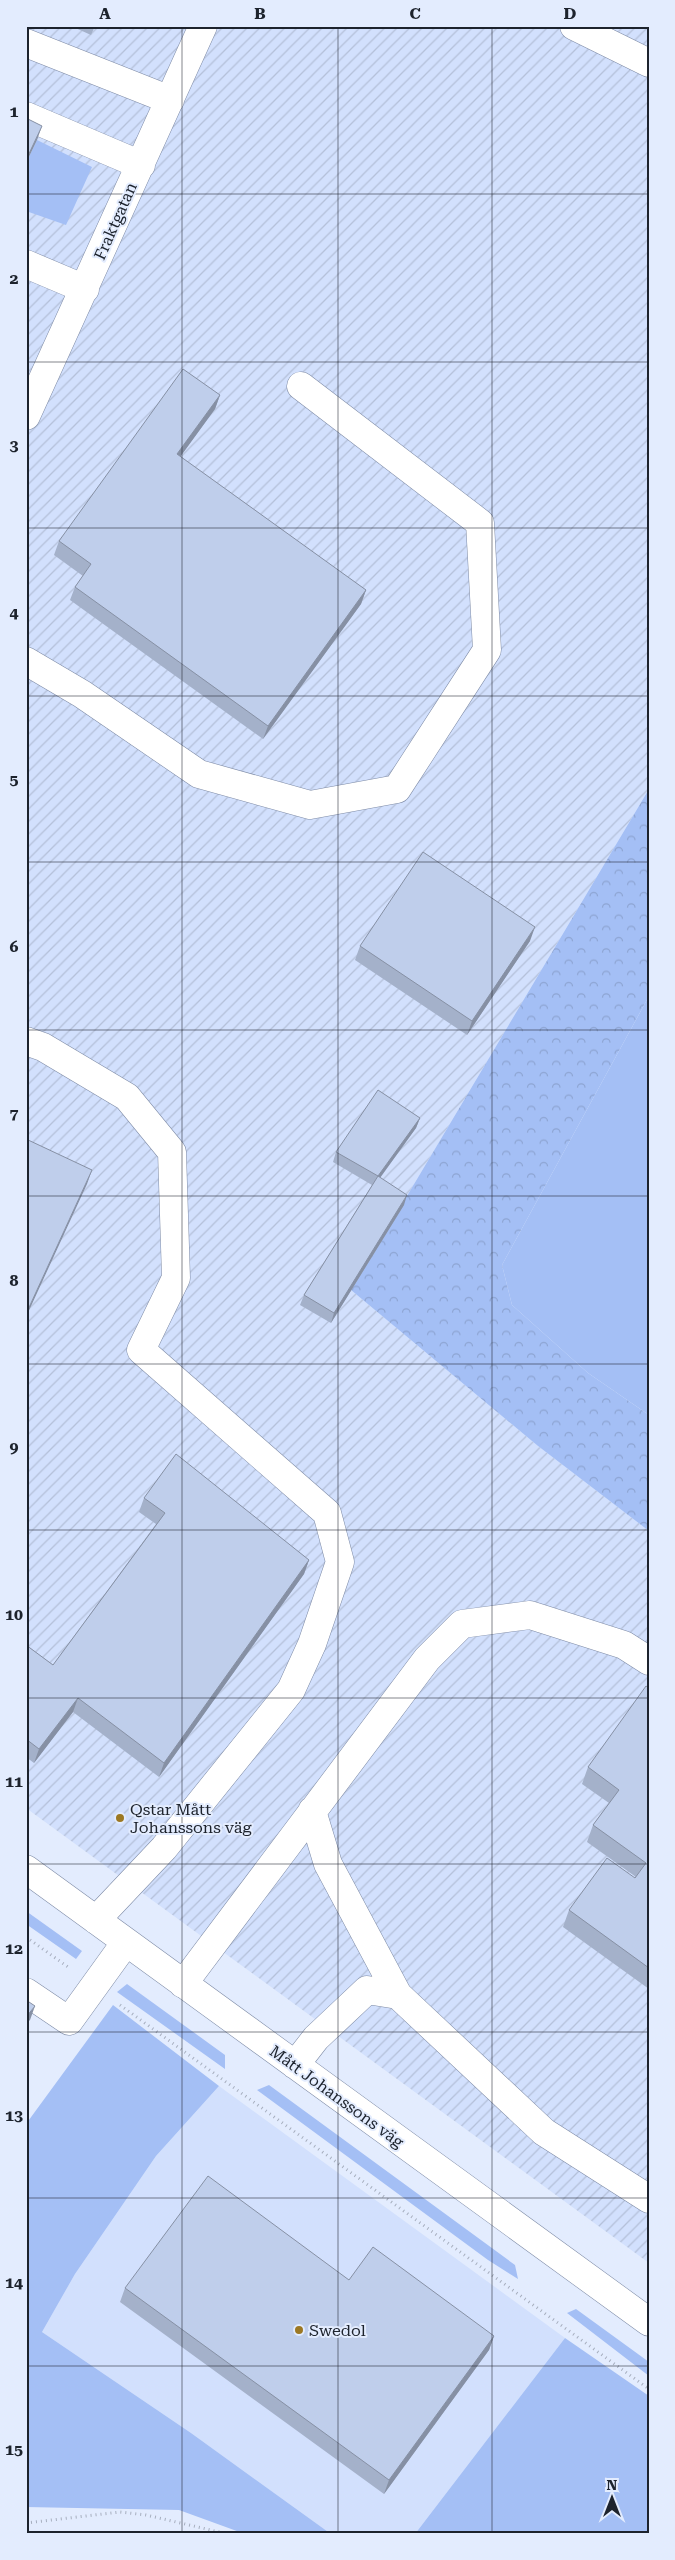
<svg xmlns="http://www.w3.org/2000/svg" width="675" height="2560" font-family="'Roboto Serif',serif">
  <defs>
    <pattern id="industrial-furrows" width="10" height="10" patternUnits="userSpaceOnUse" patternTransform="scale(1.25)"><rect width="10" height="10" fill="#d2e0fd"/><path d="M-1 1l2-2M0 10L10 0M9 11l2-2" fill="none" stroke="#b4c0d9"/></pattern>
    <pattern id="forest-crowns" width="20" height="18" patternUnits="userSpaceOnUse" patternTransform="scale(1.25)"><rect width="20" height="18" fill="#a4bff5"/><path d="M2 6a3 3 0 1 1 6 0M12 15a3 3 0 1 1 6 0" fill="none" stroke="#8da4d2"/></pattern>
  </defs>
  <rect width="100%" height="100%" fill="#e3ecfe"/>
  <path fill="#d2e0fd" d="M 219,2086 L 565,2338 L 415,2534 L 331,2534 L 191,2433 L 42,2332 L 75,2274 L 156,2156 Z"/>
  <path fill="url(#industrial-furrows)" d="M 26,26 L 649,26 L 649,789 L 351,1290 L 538,1446 L 649,1531 L 649,2263 L 26,1808 Z"/>
  <path fill="#a4bff5" d="M 37,140 L 92,167 L 66,225 L 26,211 L 26,163 Z
    M 649,996 L 649,1415 L 588,1373 L 512,1305 L 502,1265 Z
    M 26,1911 L 82,1951 L 76,1959 L 26,1924 Z
    M 127,1984 L 225,2055 L 225,2069 L 117,1992 Z
    M 113,2005 L 219,2086 L 156,2156 L 75,2274 L 42,2332 L 191,2433 L 331,2534 L 245,2534 L 179,2510 L 26,2507 L 26,2124 Z
    M 269,2085 L 515,2265 L 518,2279 L 488,2260 L 257,2090 Z
    M 576,2309 L 649,2362 L 649,2376 L 567,2313 Z
    M 565,2338 L 649,2396 L 649,2534 L 415,2534 Z"/>
  <path fill="url(#forest-crowns)" d="M 649,789 L 649,996 L 502,1265 L 512,1305 L 588,1373 L 649,1415 L 649,1531 L 538,1446 L 351,1290 Z"/>
  <g fill="none" stroke-linecap="round" stroke-linejoin="round">
    <g stroke="#7e8ba6" stroke-width="29">
      <path id="minor" d="M 574,26 L 649,63
        M 26,43 L 170,100
        M 26,116 L 141,165
        M 26,264 L 85,289
        M 26,416 L 203,26
        M 26,661 L 82,694 L 199,774 L 310,805 L 397,789 L 487,650 L 480,523 L 301,386
        M 26,1041 L 43,1047 L 127,1097 L 172,1152 L 176,1278 L 141,1350 L 327,1513 L 340,1562 L 312,1644 L 291,1690 L 164,1848 L 96,1920
        M 312,1811 L 328,1864 L 398,1995
        M 26,1869 L 649,2322
        M 183,1984 L 427,1659 L 462,1624 L 530,1615 L 624,1645 L 649,1661
        M 26,1992 L 69,2021 L 126,1942
        M 295,2065 L 316,2038 L 367,1990 L 398,1995 L 544,2132 L 649,2199"/>
    </g>
    <path stroke="#a6aebe" stroke-width="3" stroke-dasharray="1 4" stroke-linecap="butt" d="M 26,1937 L 68,1967
      M 120,2005 L 649,2389
      M 26,2523 L 120,2512 L 146,2515 L 228,2534"/>
    <use href="#minor" stroke="#fff" stroke-width="28"/>
  </g>
  <path fill="#a4b1ca" d="M 71,26 L 95,26 L 91,35 Z
    M 220,395 L 215,409 L 180,457 L 366,590 L 361,604 L 263,739 L 70,600 L 75,587 L 83,576 L 54,555 L 59,541 Z
    M 530,941 L 467,1035 L 355,960 L 360,946 Z
    M 420,1118 L 416,1128 L 380,1178 L 404,1205 L 331,1323 L 300,1305 L 304,1295 L 372,1185 L 333,1162 L 336,1152 Z
    M 144,1498 L 309,1560 L 304,1574 L 159,1777 L 73,1712 L 34,1763 L 26,1757 L 26,1645 L 53,1665 L 156,1524 L 139,1512 Z
    M 649,1688 L 649,1989 L 563,1927 L 569,1910 L 635,1878 L 636,1877 L 587,1842 L 593,1825 L 609,1803 L 582,1784 L 588,1767 Z
    M 125,2288 L 494,2336 L 489,2350 L 384,2494 L 120,2302 Z"/>
  <path fill="#8690a4" d="M 42,126 L 37,140 L 26,163 L 26,160 Z
    M 220,395 L 215,409 L 172,468 L 177,454 Z
    M 366,590 L 361,604 L 263,739 L 268,726 Z
    M 535,927 L 530,941 L 467,1035 L 472,1021 Z
    M 420,1118 L 416,1128 L 374,1186 L 378,1176 Z
    M 92,1170 L 87,1184 L 26,1317 L 26,1314 Z
    M 407,1195 L 404,1205 L 331,1323 L 334,1313 Z
    M 309,1560 L 304,1574 L 159,1777 L 164,1763 Z
    M 78,1698 L 73,1712 L 34,1763 L 39,1749 Z
    M 35,2006 L 30,2020 L 26,2024 L 26,2017 Z
    M 494,2336 L 489,2350 L 384,2494 L 389,2480 Z"/>
  <path fill="#bfceeb" stroke="#8690a4" d="M 26,118 L 42,126 L 26,160 Z
    M 183,369 L 220,395 L 177,454 L 366,590 L 268,726 L 75,587 L 91,564 L 59,541 Z
    M 423,852 L 535,927 L 472,1021 L 360,946 Z
    M 378,1090 L 420,1118 L 378,1176 L 407,1195 L 334,1313 L 304,1295 L 378,1176 L 336,1152 Z
    M 26,1139 L 92,1170 L 26,1314 Z
    M 176,1454 L 309,1560 L 164,1763 L 78,1698 L 39,1749 L 26,1739 L 26,1645 L 53,1665 L 165,1513 L 144,1498 Z
    M 646,1686 L 649,1688 L 649,1889 L 647,1891 L 649,1892 L 649,1968 L 569,1910 L 607,1858 L 635,1878 L 646,1863 L 593,1825 L 619,1790 L 588,1767 Z
    M 26,2000 L 35,2006 L 26,2017 Z
    M 208,2176 L 349,2280 L 373,2247 L 494,2336 L 389,2480 L 125,2288 Z"/>
  <path fill="none" stroke="#1d232d" stroke-width="1" stroke-opacity="0.55" d="M 182,26 L 182,2534M 338,26 L 338,2534M 492,26 L 492,2534M 26,194 L 649,194M 26,362 L 649,362M 26,528 L 649,528M 26,696 L 649,696M 26,862 L 649,862M 26,1030 L 649,1030M 26,1196 L 649,1196M 26,1364 L 649,1364M 26,1530 L 649,1530M 26,1698 L 649,1698M 26,1864 L 649,1864M 26,2032 L 649,2032M 26,2198 L 649,2198M 26,2366 L 649,2366"/>
  <g fill="#9c7823" stroke="#e3ecfe" stroke-width="2">
    <circle cx="120" cy="1818" r="5"/>
    <circle cx="299" cy="2330" r="5"/>
  </g>
  <g text-anchor="middle" stroke-width="4" stroke-linejoin="round" paint-order="stroke">
    <g font-size="16" fill="#1d232d" stroke="#e3ecfe">
      <text transform="translate(115 221) rotate(-66)" y="6">Fraktgatan</text>
      <text transform="translate(337 2096) rotate(36)" y="6">Mått Johanssons väg</text>
    </g>
    <g font-size="16" fill="#1d232d" stroke="#e3ecfe" text-anchor="start">
      <text x="130" y="1815">Qstar Mått<tspan x="130" dy="18">Johanssons väg</tspan></text>
      <text x="309" y="2336">Swedol</text>
    </g>
  </g>
  <rect width="675" height="2560" fill="none" stroke="#e3ecfe" stroke-width="55"/>
  <g transform="translate(612 2498)" stroke="#e3ecfe" stroke-width="4" paint-order="stroke">
  <path d="M0-4L9 19L0 12L-9 19Z" fill="#1d232d"/>
  <text y="-8" font-size="14" font-weight="bold" text-anchor="middle" fill="#1d232d">N</text>
  </g>
  <rect x="28" y="28" width="620" height="2504" fill="none" stroke="#1d232d" stroke-width="2"/>
  <g font-size="16" text-anchor="middle" font-weight="bold" fill="#1d232d">
    <text x="105" y="19">A</text>
    <text x="260" y="19">B</text>
    <text x="415" y="19">C</text>
    <text x="570" y="19">D</text>
    <text x="14" y="117">1</text>
    <text x="14" y="284">2</text>
    <text x="14" y="451">3</text>
    <text x="14" y="618">4</text>
    <text x="14" y="785">5</text>
    <text x="14" y="952">6</text>
    <text x="14" y="1119">7</text>
    <text x="14" y="1286">8</text>
    <text x="14" y="1453">9</text>
    <text x="14" y="1620">10</text>
    <text x="14" y="1787">11</text>
    <text x="14" y="1954">12</text>
    <text x="14" y="2121">13</text>
    <text x="14" y="2288">14</text>
    <text x="14" y="2455">15</text>
  </g>
</svg>
